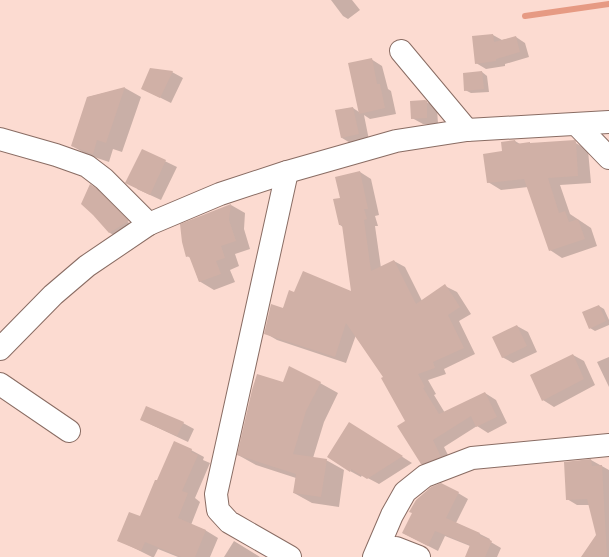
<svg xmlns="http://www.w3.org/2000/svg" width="609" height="557" font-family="'Archivo Narrow',sans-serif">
  <rect width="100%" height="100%" fill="#fcdbd1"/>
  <path fill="#0003" fill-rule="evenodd" d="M 331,0 L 352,0 L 360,10 L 348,19 L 343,16 Z
    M 493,35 L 502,40 L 516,37 L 525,43 L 529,57 L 505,64 L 505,66 L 486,69 L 476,63 Z
    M 371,59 L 382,66 L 388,89 L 391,91 L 396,114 L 370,119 L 364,115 L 369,140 L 352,144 L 342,138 L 353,108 L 359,112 Z
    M 172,72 L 183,78 L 171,103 L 153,94 Z
    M 482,72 L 487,76 L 489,92 L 471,93 L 465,90 Z
    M 125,88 L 141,97 L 122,152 L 113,149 L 109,162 L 88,155 L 72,146 L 88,97 Z
    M 425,101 L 437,108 L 438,124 L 423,124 L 412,118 Z
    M 515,141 L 520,144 L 574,142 L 588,150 L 591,183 L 560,185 L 570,214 L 591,228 L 597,246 L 562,258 L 550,250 L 528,187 L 501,190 L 488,182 L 503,152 Z
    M 142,150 L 177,167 L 161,200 L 137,189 Z
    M 360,172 L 371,179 L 379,215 L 375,216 L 378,226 L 375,226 L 381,268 L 394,261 L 405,267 L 422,301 L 445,286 L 457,292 L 471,314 L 459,321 L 475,354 L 444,369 L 446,374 L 428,380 L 436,394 L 434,395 L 445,413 L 485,393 L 496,400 L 507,423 L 488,433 L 477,426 L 444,447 L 452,463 L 433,470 L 421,464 L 406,421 L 384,377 L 356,335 L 346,363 L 277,340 L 265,333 L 294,293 L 352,292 L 343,227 L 340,225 L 341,198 Z
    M 90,185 L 101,191 L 139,228 L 121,239 L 110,233 L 94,214 ZM 99,191 L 133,224 L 132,226 L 99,194 Z
    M 231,205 L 245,213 L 244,229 L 250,249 L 235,254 L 239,266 L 230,270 L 235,282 L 214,290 L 199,281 L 191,258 L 187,256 Z
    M 599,306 L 604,309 L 609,320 L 609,325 L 595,331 L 590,328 Z
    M 517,326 L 528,332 L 537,352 L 513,363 L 502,357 Z
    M 573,355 L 584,361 L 595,385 L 554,407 L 543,400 L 531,375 Z
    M 609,357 L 609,387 L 597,362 Z
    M 320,383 L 338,393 L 324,422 L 313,458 L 326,460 L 344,470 L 339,507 L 312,503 L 294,493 L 296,478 L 256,465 L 238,455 L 284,384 Z
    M 141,419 L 183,423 L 194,429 L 188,442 L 152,425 Z
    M 360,430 L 412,463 L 379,484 L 362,475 L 361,477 L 350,471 Z
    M 191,450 L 204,457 L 203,460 L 210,463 L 195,498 L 200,502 L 191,525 L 205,530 L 218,538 L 210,557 L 178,557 L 158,549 L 154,557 L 152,557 L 118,540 L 140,518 L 158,482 Z
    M 591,460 L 609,470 L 609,557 L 582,557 L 597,535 L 590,505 L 577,505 L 567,499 Z
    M 458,493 L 468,499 L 456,523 L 480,534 L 490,539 L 489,541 L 501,548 L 497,557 L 466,557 L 470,546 L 445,536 L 438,551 L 403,533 Z
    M 234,541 L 260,557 L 224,557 Z"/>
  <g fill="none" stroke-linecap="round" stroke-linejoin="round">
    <path stroke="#e69a83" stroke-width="6" d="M 525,16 L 609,4"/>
  </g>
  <path fill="#d0b0a6" d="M 493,34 L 494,42 L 516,36 L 520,52 L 496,59 L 496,61 L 475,64 L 472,36 Z
    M 372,58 L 377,84 L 380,84 L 385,108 L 359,114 L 348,63 Z
    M 150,68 L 173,71 L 160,98 L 141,89 Z
    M 482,71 L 484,89 L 464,91 L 463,73 Z
    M 125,87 L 106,143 L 97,140 L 93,154 L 71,146 L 87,97 Z
    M 425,100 L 427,101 L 427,118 L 411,119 L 410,101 Z
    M 353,107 L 359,134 L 341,138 L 335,110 Z
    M 515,140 L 516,144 L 530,142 L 530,143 L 575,140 L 576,142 L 578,176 L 548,178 L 559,213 L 565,211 L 569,222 L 578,219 L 585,239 L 549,251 L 524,179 L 487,183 L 483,154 L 502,151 L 501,142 Z
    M 142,149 L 166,160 L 150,195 L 125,183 Z
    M 360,171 L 368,209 L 364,209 L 367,219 L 364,220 L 371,271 L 394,260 L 416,304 L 445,284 L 460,307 L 448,315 L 464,348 L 433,362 L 435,368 L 418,374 L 425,387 L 423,388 L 439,414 L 485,392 L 497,417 L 476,427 L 471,416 L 433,440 L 441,457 L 421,464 L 397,426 L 405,421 L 381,378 L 383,377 L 346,323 L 335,357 L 264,334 L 271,304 L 283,308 L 289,290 L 294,292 L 303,271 L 351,291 L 342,225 L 339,225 L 333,199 L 340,198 L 335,177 Z
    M 90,184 L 96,188 L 129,221 L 109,233 L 93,215 L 81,204 Z
    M 231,204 L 229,220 L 236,241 L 221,246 L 225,258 L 216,261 L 221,274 L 199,282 L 189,256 L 186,257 L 182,242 L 180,224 Z
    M 599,305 L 606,321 L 589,329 L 582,312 Z
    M 517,325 L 527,346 L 502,358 L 492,337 Z
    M 573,354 L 584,379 L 542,401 L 530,375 Z
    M 289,366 L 321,382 L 306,411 L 293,454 L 327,459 L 321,497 L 293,493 L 296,474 L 237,455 L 252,390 L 257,374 L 283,382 Z
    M 146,406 L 184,422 L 177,436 L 140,420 Z
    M 349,422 L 403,456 L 367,479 L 351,469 L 350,472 L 327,457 Z
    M 174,441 L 192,449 L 191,452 L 198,455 L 182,491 L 188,493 L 178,518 L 206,530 L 195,557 L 181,557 L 145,542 L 141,551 L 117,541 L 129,512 L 140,516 L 155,480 L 157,480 Z
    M 591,459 L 592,466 L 602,465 L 607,557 L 581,557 L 596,535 L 587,499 L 566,500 L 564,462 Z
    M 441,483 L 459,492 L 446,518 L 480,533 L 479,535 L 492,541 L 485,557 L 465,557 L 470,545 L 435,531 L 428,546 L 402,533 L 412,513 L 409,512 L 416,500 L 431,487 Z"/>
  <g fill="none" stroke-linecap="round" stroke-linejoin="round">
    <g stroke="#896c63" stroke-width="24">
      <path id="street" d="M 401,51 L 467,130
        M 577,125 L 609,158
        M 0,139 L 56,155 L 87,166 L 104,179 L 149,224
        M 287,172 L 216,494 L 218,510 L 229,522 L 290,557
        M 0,384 L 69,431
        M 374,557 L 392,515 L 405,492 L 425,476 L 472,458 L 609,445
        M 378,557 L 396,548 L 419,557"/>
    </g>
    <g stroke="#896c63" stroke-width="24">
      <path id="secondary" d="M 0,349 L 53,295 L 87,266 L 149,224 L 220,194 L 287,172 L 396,141 L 467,130 L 609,122"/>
    </g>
    <use href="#street" stroke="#fff" stroke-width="22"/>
    <use href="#secondary" stroke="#fff" stroke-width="22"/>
  </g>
</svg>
